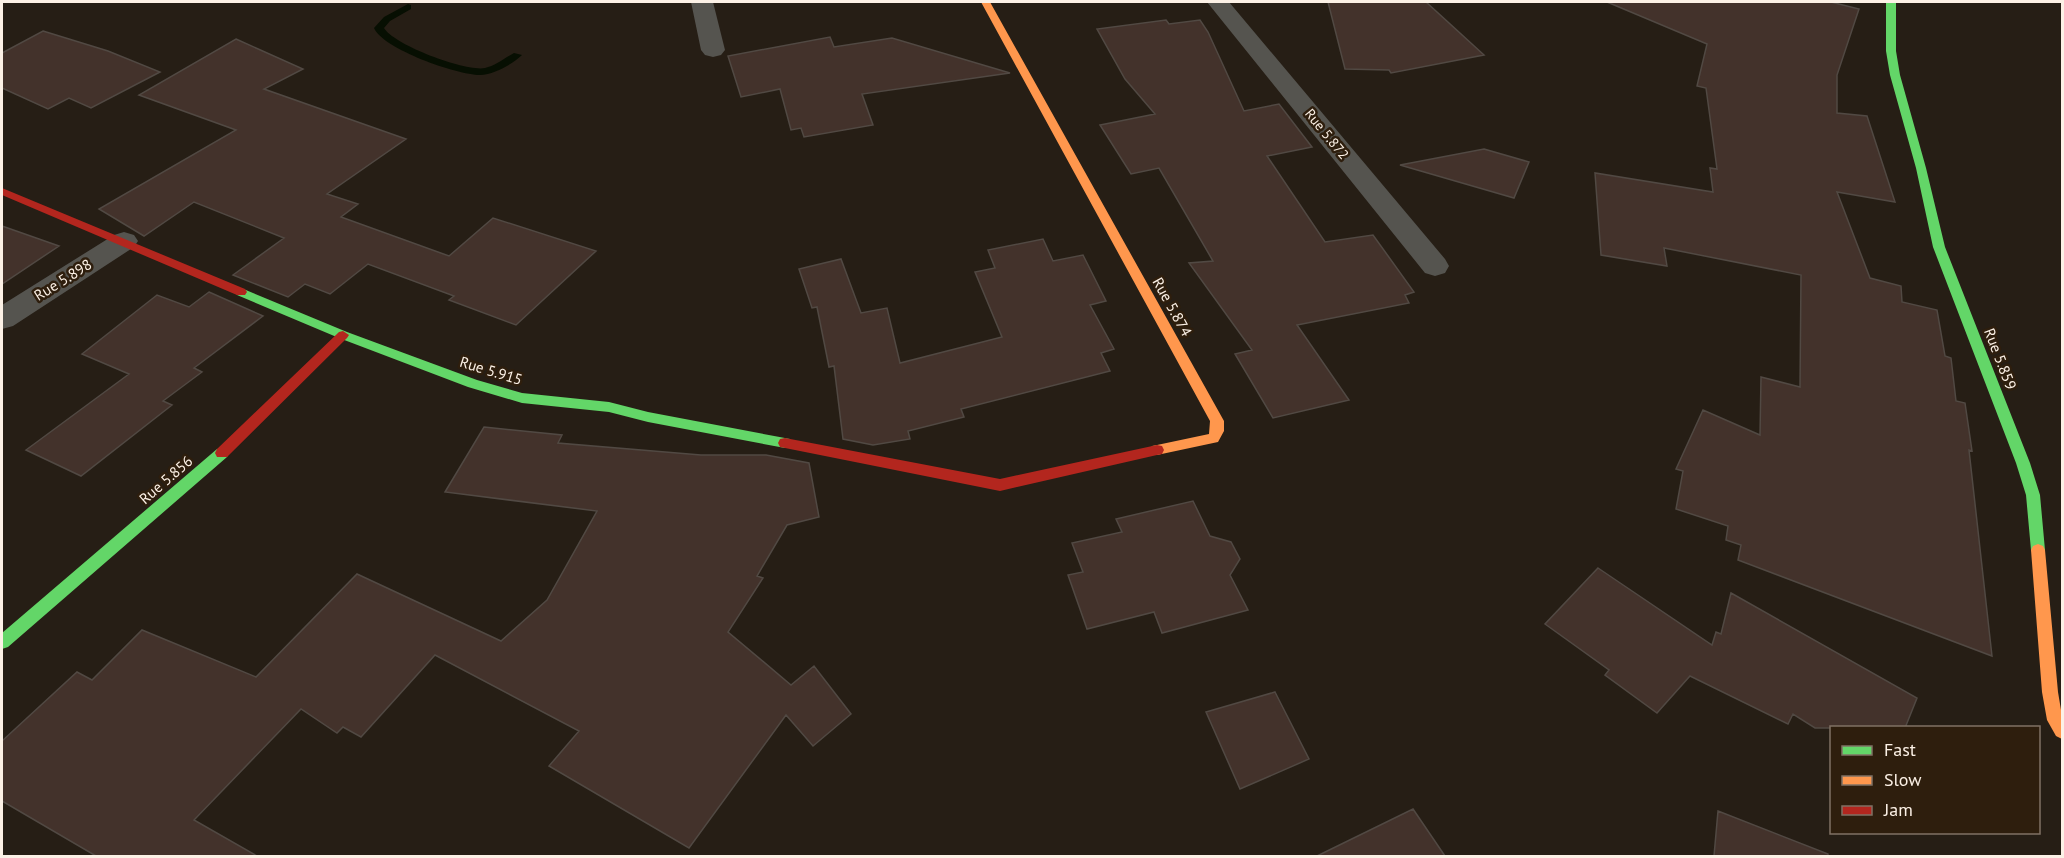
<svg xmlns="http://www.w3.org/2000/svg" width="2064" height="858" font-family="'PT Sans',sans-serif">
  <rect width="100%" height="100%" fill="#261e15"/>
  <g fill="none" stroke-linecap="round" stroke-linejoin="round">
    <path fill="#070f02" fill-rule="evenodd" d="M 408,4 L 411,5 L 411,9 L 390,21 L 384,28 C 394,45 466,72 485,68 C 495,66 505,58 514,53 L 522,55 C 511,65 495,74 480,75 C 457,75 383,49 374,28 L 384,17 Z"/>
  </g>
  <path fill="#43322b" stroke="#514943" stroke-width="1.5" d="M 1328,2 L 1426,2 L 1484,55 L 1391,73 L 1389,70 L 1345,69 Z
    M 1607,2 L 1831,2 L 1859,9 L 1837,75 L 1837,113 L 1867,116 L 1895,202 L 1837,192 L 1870,278 L 1901,286 L 1902,302 L 1937,310 L 1945,356 L 1951,358 L 1956,401 L 1965,403 L 1972,451 L 1969,450 L 1992,656 L 1738,560 L 1741,545 L 1726,540 L 1728,526 L 1676,509 L 1683,471 L 1676,469 L 1703,410 L 1760,435 L 1761,377 L 1800,387 L 1801,275 L 1664,248 L 1667,266 L 1601,255 L 1595,173 L 1713,192 L 1710,168 L 1717,169 L 1706,88 L 1697,86 L 1707,44 Z
    M 1166,20 L 1169,24 L 1200,20 L 1208,32 L 1244,111 L 1279,104 L 1312,147 L 1267,156 L 1325,242 L 1373,235 L 1414,292 L 1405,295 L 1409,303 L 1297,325 L 1349,400 L 1273,418 L 1235,354 L 1252,350 L 1189,263 L 1213,261 L 1159,168 L 1131,174 L 1100,125 L 1155,114 L 1125,79 L 1097,29 Z
    M 43,31 L 108,51 L 160,72 L 91,108 L 69,98 L 48,109 L 2,88 L 2,53 Z
    M 830,37 L 834,47 L 892,38 L 1010,73 L 862,94 L 873,125 L 804,137 L 801,128 L 791,130 L 780,89 L 741,97 L 728,56 Z
    M 236,39 L 303,69 L 264,89 L 406,139 L 327,194 L 358,204 L 341,217 L 449,256 L 493,218 L 596,251 L 516,325 L 449,300 L 454,296 L 368,264 L 330,294 L 305,284 L 288,297 L 233,275 L 284,238 L 194,202 L 144,236 L 99,209 L 236,130 L 139,95 Z
    M 1484,149 L 1529,162 L 1514,198 L 1400,165 Z
    M 2,226 L 59,246 L 2,284 Z
    M 1043,239 L 1053,261 L 1083,255 L 1106,301 L 1090,305 L 1114,349 L 1101,353 L 1110,371 L 961,409 L 964,417 L 908,431 L 910,439 L 873,445 L 843,439 L 834,366 L 829,367 L 817,307 L 812,308 L 799,269 L 841,259 L 861,313 L 887,308 L 900,363 L 1002,337 L 975,272 L 995,268 L 988,250 Z
    M 209,292 L 263,316 L 194,368 L 202,372 L 163,401 L 172,405 L 81,476 L 26,450 L 129,374 L 82,354 L 157,295 L 189,307 Z
    M 484,427 L 562,435 L 558,443 L 701,455 L 766,455 L 809,463 L 819,517 L 787,525 L 757,576 L 763,578 L 728,632 L 791,685 L 814,666 L 851,714 L 813,746 L 786,715 L 689,848 L 549,766 L 579,731 L 435,655 L 361,737 L 343,727 L 337,733 L 301,709 L 194,820 L 257,856 L 96,856 L 2,801 L 2,741 L 77,672 L 92,680 L 142,630 L 256,677 L 357,574 L 501,641 L 547,600 L 597,511 L 445,492 Z
    M 1193,501 L 1210,536 L 1231,542 L 1240,559 L 1230,575 L 1248,610 L 1162,633 L 1154,612 L 1087,629 L 1068,575 L 1083,572 L 1072,543 L 1122,532 L 1116,519 Z
    M 1598,568 L 1712,645 L 1716,632 L 1721,634 L 1731,593 L 1917,698 L 1905,728 L 1815,728 L 1793,714 L 1788,724 L 1690,676 L 1657,713 L 1605,675 L 1609,670 L 1545,624 Z
    M 1275,692 L 1309,759 L 1240,789 L 1206,712 Z
    M 1413,809 L 1445,856 L 1317,856 Z
    M 1718,811 L 1828,854 L 1828,856 L 1714,856 Z"/>
  <g fill="none" stroke-linecap="round" stroke-linejoin="round">
    <path fill="#55544f" fill-rule="evenodd" d="M 691,2 L 713,2 L 725,50 L 721,55 L 713,57 L 705,55 L 701,50 Z
      M 1207,2 L 1229,2 L 1445,259 L 1449,266 L 1445,273 L 1435,276 L 1425,273 Z
      M 124,232 L 134,235 L 138,241 L 134,247 L 13,326 L 2,329 L 2,305 L 114,235 Z"/>
    <path fill="#63d668" fill-rule="evenodd" d="M 1886,2 L 1896,2 L 1896,51 L 1900,75 L 1926,168 L 1945,247 L 2030,463 L 2040,495 L 2045,550 L 2043,554 L 2038,556 L 2033,554 L 2031,550 L 2026,495 L 2016,463 L 1933,247 L 1916,168 L 1890,75 L 1886,51 Z
      M 241,288 L 347,332 L 477,380 L 522,393 L 609,402 L 648,412 L 785,438 L 790,439 L 792,443 L 790,447 L 785,448 L 648,422 L 609,412 L 522,403 L 468,387 L 339,338 L 237,295 L 235,292 Z
      M 222,448 L 227,449 L 229,453 L 227,457 L 8,647 L 2,649 L 2,633 L 217,449 Z"/>
    <path fill="#ff974d" fill-rule="evenodd" d="M 981,2 L 990,2 L 1224,421 L 1224,431 L 1218,442 L 1157,455 L 1152,454 L 1150,450 L 1152,446 L 1157,445 L 1209,434 L 1210,421 Z
      M 2038,544 L 2043,546 L 2045,550 L 2058,692 L 2062,716 L 2062,739 L 2056,736 L 2047,720 L 2042,692 L 2031,550 L 2033,546 Z"/>
    <path fill="#b3261e" fill-rule="evenodd" d="M 2,188 L 245,289 L 247,292 L 245,295 L 237,295 L 2,195 Z
      M 343,331 L 349,335 L 347,338 L 227,457 L 217,457 L 215,453 L 217,449 L 339,332 Z
      M 785,438 L 1000,479 L 1157,445 L 1162,446 L 1164,450 L 1162,454 L 1157,455 L 1000,491 L 780,447 L 778,443 L 780,439 Z"/>
  </g>
  <g text-anchor="middle" stroke-width="5" stroke-linejoin="round" paint-order="stroke">
    <g font-size="14" fill="#fcf1e6" stroke="#2e1e0d">
      <text transform="translate(1327 134) rotate(51)" y="5">Rue 5.872</text>
    </g>
    <g font-size="15" fill="#fcf1e6" stroke="#2e1e0d">
      <text transform="translate(63 280) rotate(-32)" y="5">Rue 5.898</text>
      <text transform="translate(1172 307) rotate(61)" y="5">Rue 5.874</text>
      <text transform="translate(2000 359) rotate(69)" y="5">Rue 5.859</text>
      <text transform="translate(491 371) rotate(17)" y="5">Rue 5.915</text>
      <text transform="translate(166 480) rotate(-41)" y="5">Rue 5.856</text>
    </g>
  </g>
  <rect width="2064" height="858" fill="none" stroke="#fcf1e6" stroke-width="6"/>
  <rect x="1830" y="726" width="210" height="108" fill="#2e1e0d" stroke="#807264" stroke-width="1.5"/>
  <rect x="1842" y="746" width="30" height="9" fill="#63d668" stroke="#807264" stroke-width="1.5"/>
  <text x="1884" y="756" font-size="18" fill="#fcf1e6">Fast</text>
  <rect x="1842" y="776" width="30" height="9" fill="#ff974d" stroke="#807264" stroke-width="1.5"/>
  <text x="1884" y="786" font-size="18" fill="#fcf1e6">Slow</text>
  <rect x="1842" y="806" width="30" height="9" fill="#b3261e" stroke="#807264" stroke-width="1.5"/>
  <text x="1884" y="816" font-size="18" fill="#fcf1e6">Jam</text>
</svg>
